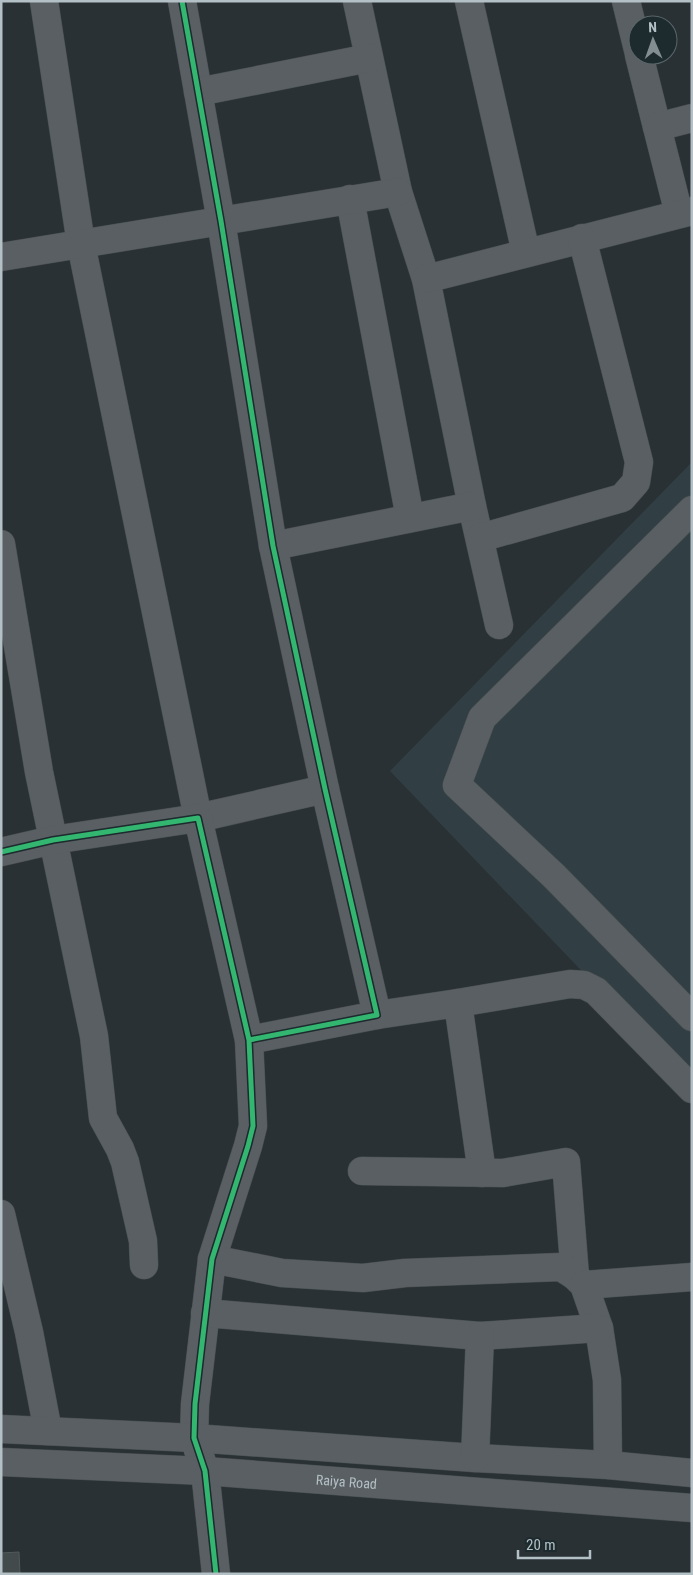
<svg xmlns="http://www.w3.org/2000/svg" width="693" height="1575" font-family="'Roboto Condensed',sans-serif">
  <rect width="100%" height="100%" fill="#293134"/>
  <path fill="#313f44" d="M 692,462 L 692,1086 L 390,771 Z"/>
  <path fill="#424a4c" stroke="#51595b" d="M 19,1552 L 20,1574 L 1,1574 L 1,1553 Z"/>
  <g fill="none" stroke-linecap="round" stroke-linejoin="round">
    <g stroke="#474d4f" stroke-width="29">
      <g id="minor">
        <path d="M 44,1 L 81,244 L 198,818 L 325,789"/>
        <path d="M 182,1 L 221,221 L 273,546 L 325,789 L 377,1015 L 249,1040"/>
        <path d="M 357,1 L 398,192 L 426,279 L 472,506 L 499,625"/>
        <path d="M 469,1 L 526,253"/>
        <path d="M 626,1 L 638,50"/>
        <path d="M 639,55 L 657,127"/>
        <path d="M 198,92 L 369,58"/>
        <path d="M 350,199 L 410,518"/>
        <path d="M 679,214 L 657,127 L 692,118"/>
        <path d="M 1,257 L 398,192"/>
        <path d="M 426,279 L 692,211"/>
        <path d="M 692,510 L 482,718 L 457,785 L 554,876 L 692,1017"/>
        <path d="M 480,538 L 622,498 L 636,482 L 639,462 L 582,238"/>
        <path d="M 1,544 L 39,772 L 94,1036 L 103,1118 L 120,1149 L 125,1162 L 143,1241 L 144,1265"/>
        <path d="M 273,546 L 472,506"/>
        <path d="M 1,852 L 53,840 L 198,818 L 249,1040 L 253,1126 L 248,1146 L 212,1259 L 195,1404 L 194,1438 L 205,1471 L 216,1574"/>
        <path d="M 458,1003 L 570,984 L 584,985 L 596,991 L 692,1089"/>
        <path d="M 377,1015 L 458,1003 L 482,1173"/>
        <path d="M 362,1171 L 503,1173 L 566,1162 L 575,1276"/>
        <path d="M 1,1214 L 29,1332 L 48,1431"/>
        <path d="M 212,1259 L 282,1273 L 363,1278 L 405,1273 L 561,1267 L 575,1276 L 584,1285 L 599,1328 L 607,1380 L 608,1465"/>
        <path d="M 584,1285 L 692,1277"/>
        <path d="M 205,1313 L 480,1336 L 599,1328"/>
        <path d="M 1,1429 L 194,1438 L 475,1458 L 608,1465 L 692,1473"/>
        <path d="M 475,1458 L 480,1336"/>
        <path id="s1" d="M 1,1462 L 205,1471 L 692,1508"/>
      </g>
    </g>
    <use href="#minor" stroke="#595f62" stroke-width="28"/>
    <g stroke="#1d2a2e" stroke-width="8">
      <path id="cycleway" d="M 182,1 L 221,221 L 273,546 L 325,789 L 377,1015 L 249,1040
        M 1,852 L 53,840 L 198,818 L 249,1040 L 253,1126 L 248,1146 L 212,1259 L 195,1404 L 194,1438 L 205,1471 L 216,1574"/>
    </g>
    <use href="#cycleway" stroke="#33b770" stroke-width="5"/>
  </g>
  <g text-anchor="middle" stroke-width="4" stroke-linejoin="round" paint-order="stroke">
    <g font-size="14" fill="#b3c0c5" stroke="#1d2a2e">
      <text dy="5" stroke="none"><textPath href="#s1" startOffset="346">Raiya Road</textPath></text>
    </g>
  </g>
  <rect width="693" height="1575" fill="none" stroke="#b3c0c5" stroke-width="5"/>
  <g transform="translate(653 40) rotate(358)"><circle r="24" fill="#1d2a2e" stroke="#59666a"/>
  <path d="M0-4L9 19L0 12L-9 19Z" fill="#838e92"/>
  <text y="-8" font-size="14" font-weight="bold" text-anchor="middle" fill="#b3c0c5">N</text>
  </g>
  <path d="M518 1550v8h72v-8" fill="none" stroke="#b3c0c5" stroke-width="2.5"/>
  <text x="526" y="1550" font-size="15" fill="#b3c0c5" stroke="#1d2a2e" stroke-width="4" paint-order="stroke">20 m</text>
</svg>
